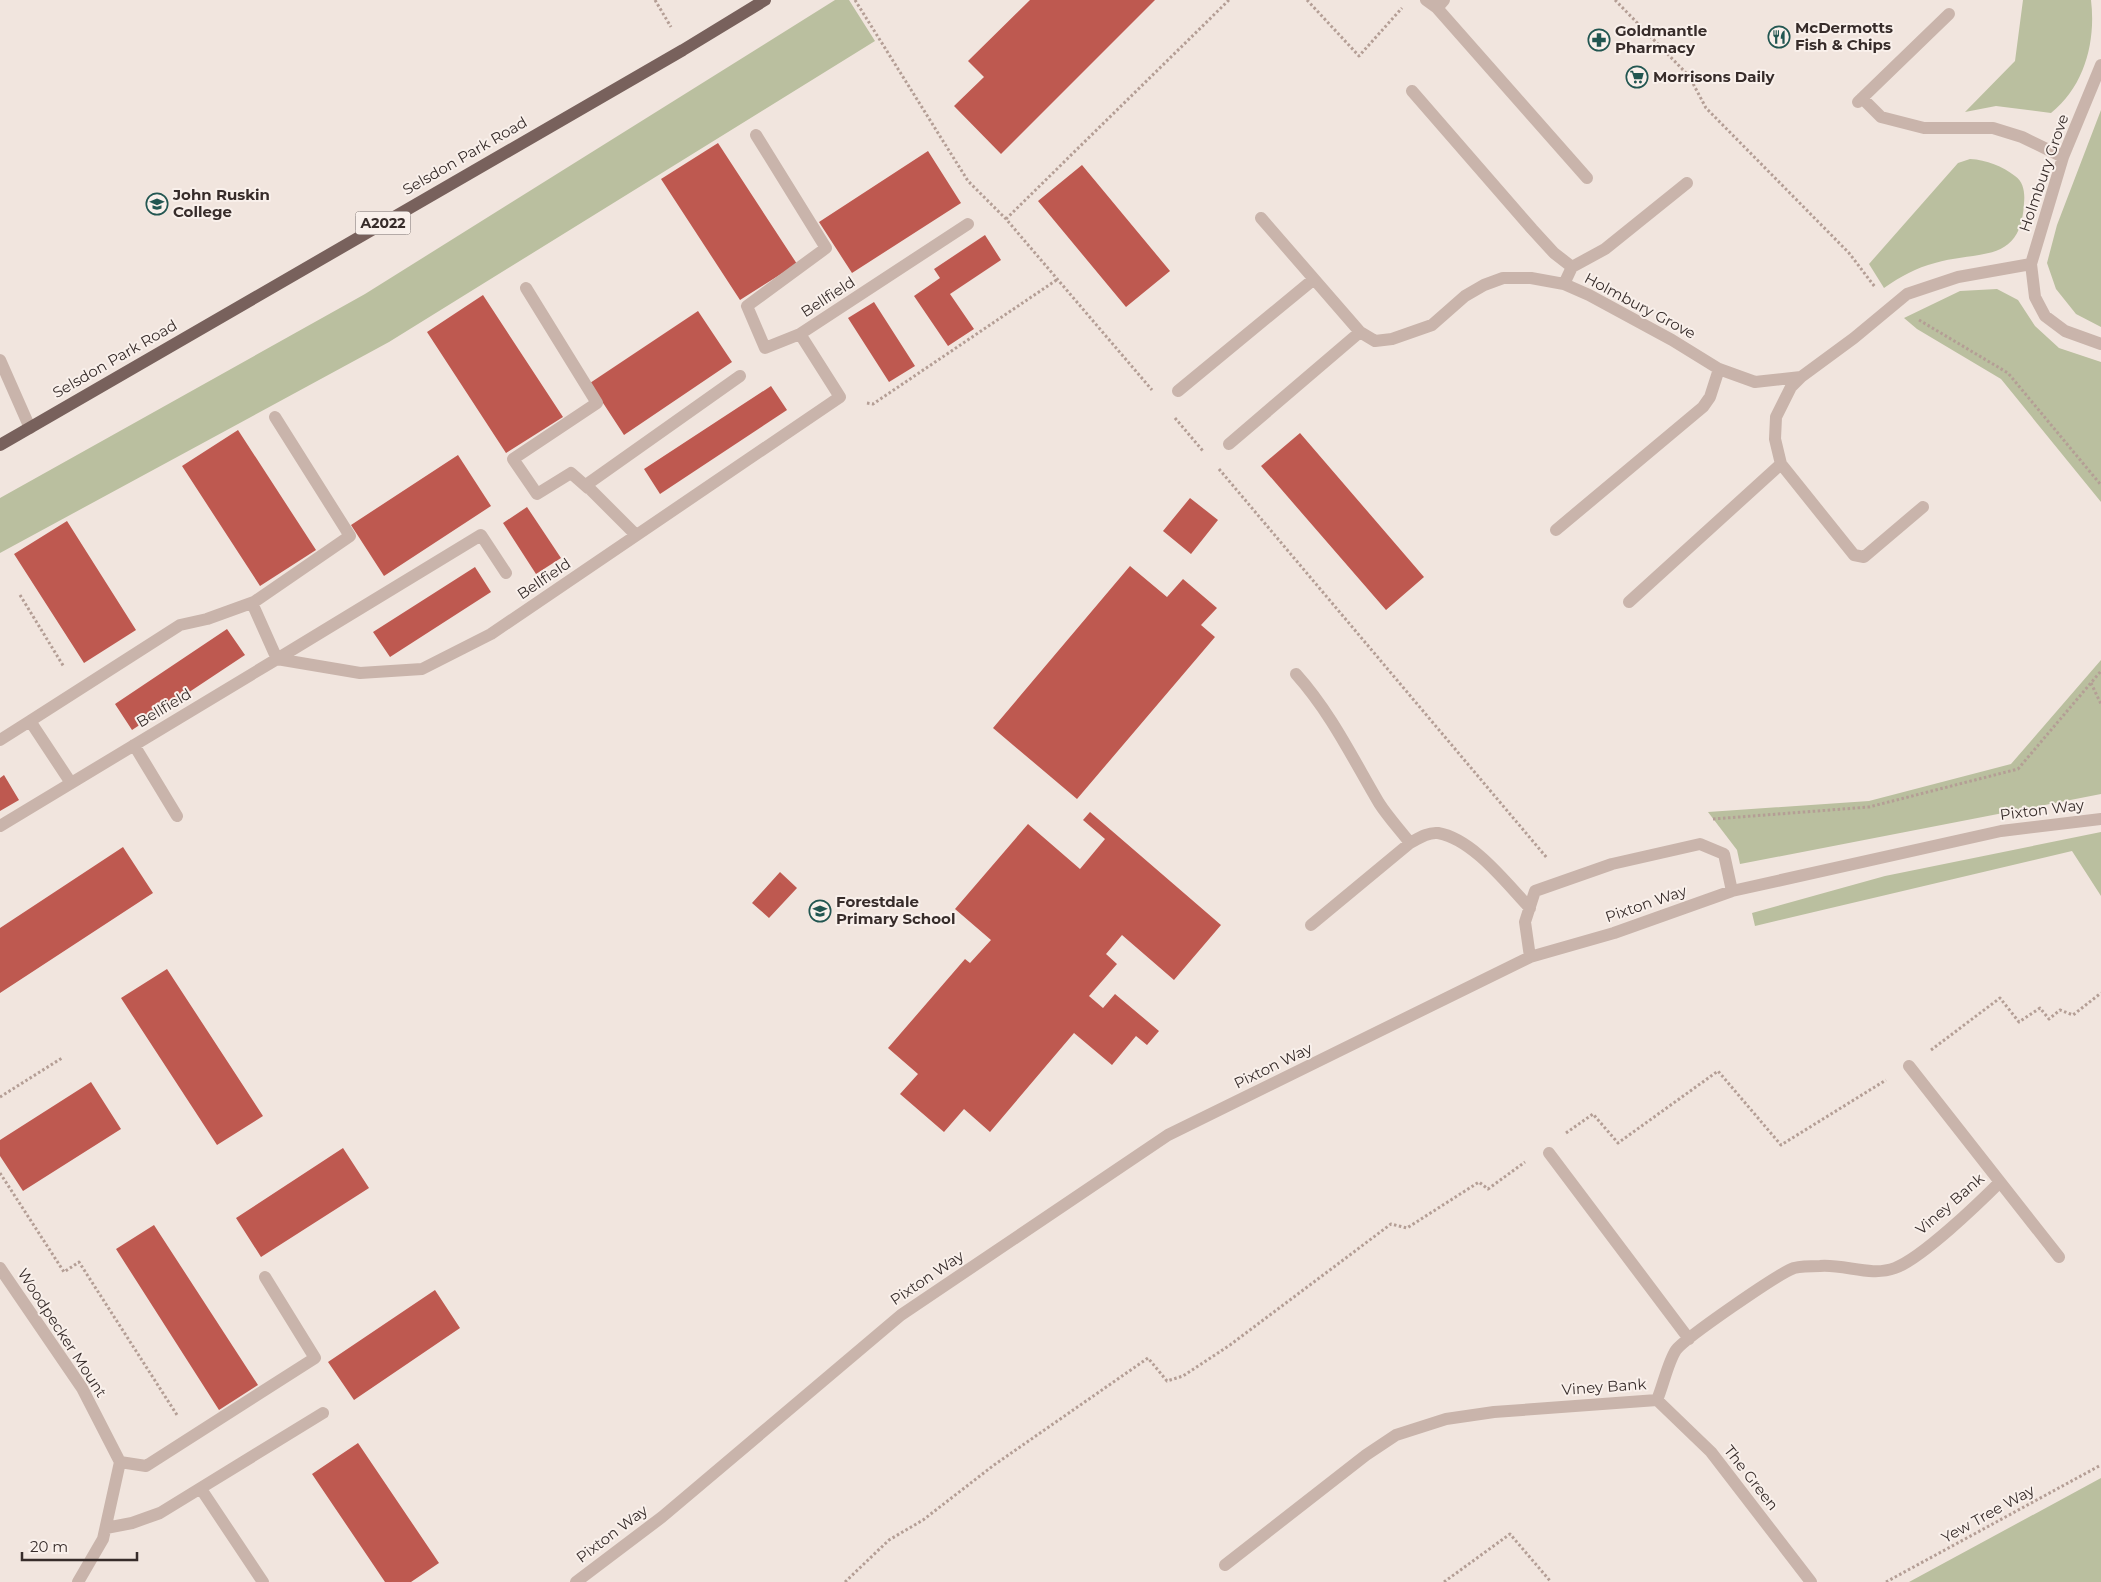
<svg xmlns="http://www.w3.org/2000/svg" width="2101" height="1582" font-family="Montserrat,sans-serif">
  <rect width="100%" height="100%" fill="#f1e5de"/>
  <path fill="#babf9f" d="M 835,0 L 849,0 L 875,41 L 389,342 L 0,553 L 0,498 L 365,294 Z
    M 2023,0 L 2091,0 C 2096,41 2085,86 2051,113 L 1996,106 L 1965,112 L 2015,61 Z
    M 2101,110 L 2101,327 L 2076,314 L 2056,289 L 2047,263 L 2057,225 Z
    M 1970,159 C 1987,160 2002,166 2015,176 C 2024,182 2025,194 2024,203 C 2021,265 1978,250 1935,263 C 1916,268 1901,276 1884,288 L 1869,264 L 1958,163 Z
    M 1997,289 L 2018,300 L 2035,326 L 2059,348 L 2101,362 L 2101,502 L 2001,379 L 1917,329 L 1904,318 L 1960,291 Z
    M 2101,660 L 2101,794 L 1740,864 L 1737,850 L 1708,812 L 1869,801 L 2011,764 Z
    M 2101,832 L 2101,896 L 2072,851 L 1755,926 L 1752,913 L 1885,876 Z
    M 2101,1478 L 2101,1582 L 1909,1582 Z"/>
  <path fill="#be5950" d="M 1030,0 L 1155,0 L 1001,154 L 954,106 L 984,77 L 968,61 Z
    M 718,143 L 797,264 L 740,300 L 661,179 Z
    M 928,151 L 961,203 L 852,273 L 819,222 Z
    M 1082,165 L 1170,271 L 1126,307 L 1038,201 Z
    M 985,235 L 1001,260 L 950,294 L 974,329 L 948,346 L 914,296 L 940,278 L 934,269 Z
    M 483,295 L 563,417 L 506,453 L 427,332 Z
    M 874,302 L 915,366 L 889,382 L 848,318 Z
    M 698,311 L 732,362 L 624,435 L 590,383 Z
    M 771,386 L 787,410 L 660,494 L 644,469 Z
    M 238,430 L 316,550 L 260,586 L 182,466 Z
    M 1300,433 L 1424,577 L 1386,610 L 1261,466 Z
    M 458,455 L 491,506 L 384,576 L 351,525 Z
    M 1190,498 L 1218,520 L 1191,554 L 1163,531 Z
    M 527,507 L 561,558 L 536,574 L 503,523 Z
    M 67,521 L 136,630 L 84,663 L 14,554 Z
    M 1130,566 L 1167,597 L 1183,579 L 1217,608 L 1201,625 L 1215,637 L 1077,799 L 993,728 Z
    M 475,567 L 491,592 L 390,657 L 373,632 Z
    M 227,629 L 245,655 L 132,730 L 115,704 Z
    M 4,775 L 19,800 L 0,811 L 0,778 Z
    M 1090,812 L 1221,925 L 1174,980 L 1122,935 L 1106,954 L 1117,964 L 1089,996 L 1103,1008 L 1115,994 L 1159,1031 L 1147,1045 L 1136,1036 L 1112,1065 L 1074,1033 L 990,1132 L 964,1109 L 944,1132 L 900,1094 L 918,1074 L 888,1048 L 965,959 L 970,963 L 991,940 L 955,909 L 1028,824 L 1080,869 L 1105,839 L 1083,820 Z
    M 123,847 L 153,893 L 0,993 L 0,928 Z
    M 780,872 L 797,888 L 769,918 L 752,903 Z
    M 167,969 L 263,1116 L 217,1145 L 121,998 Z
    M 91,1082 L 121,1129 L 23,1191 L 0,1156 L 0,1140 Z
    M 343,1148 L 369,1188 L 261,1257 L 236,1218 Z
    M 154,1225 L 258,1385 L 219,1410 L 116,1249 Z
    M 435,1290 L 460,1328 L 354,1400 L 328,1362 Z
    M 358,1443 L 439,1563 L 411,1582 L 385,1582 L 312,1474 Z"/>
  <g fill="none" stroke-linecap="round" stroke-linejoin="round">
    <path stroke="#b49e95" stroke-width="3" stroke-dasharray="2.5 2.5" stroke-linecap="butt" d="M 655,0 L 671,27
      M 855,0 L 968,181 L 1006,219 L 1152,390
      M 1307,0 L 1359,56 L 1402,8
      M 1615,0 L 1689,76 L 1706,108 L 1849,253 L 1875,287
      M 1006,219 L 1229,0
      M 1919,320 L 2008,373 L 2101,485
      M 867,403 L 873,404 L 1058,279
      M 1175,418 L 1203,451
      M 1219,469 L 1547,858
      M 20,595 L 64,667
      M 2091,683 L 2101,704
      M 1713,819 L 1869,807 L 2018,769 L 2101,671
      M 1931,1050 L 2000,998 L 2019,1022 L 2040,1008 L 2049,1019 L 2060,1010 L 2073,1015 L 2101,993
      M 0,1097 L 62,1058
      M 1566,1133 L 1593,1114 L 1618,1143 L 1718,1071 L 1781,1145 L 1886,1080
      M 0,1173 L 64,1272 L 79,1262 L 177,1415
      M 845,1582 L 889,1540 L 923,1520 L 994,1465 L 1148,1358 L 1167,1381 L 1183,1376 L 1230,1345 L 1391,1224 L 1407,1228 L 1479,1182 L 1488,1189 L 1525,1162
      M 1444,1582 L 1510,1534 L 1551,1582
      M 1886,1582 L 2101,1465"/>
    <path stroke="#c9b4ab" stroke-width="12" d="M 1426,0 L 1437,8
      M 1444,0 L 1437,8 L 1587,178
      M 2101,65 L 2063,157 L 2031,264 L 2035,297 L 2045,316 L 2065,331 L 2101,344
      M 1412,91 L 1532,229 L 1554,253 L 1572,267
      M 1862,98 L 1881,117 L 1924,128 L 1993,128 L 2022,137 L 2063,157
      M 1858,102 L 1949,14
      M 756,135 L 826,248 L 747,306 L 765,348 L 800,334
      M 1261,218 L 1360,332 L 1375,341 L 1392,339 L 1432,325 L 1465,296 L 1484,285 L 1503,278 L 1531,278 L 1564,284 L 1589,295 L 1672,340 L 1719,369 L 1755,382 L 1801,377 L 1854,338 L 1907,294 L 1958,277 L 2031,264
      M 1564,284 L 1572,267 L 1605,249 L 1687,183
      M 526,288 L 597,403 L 513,459 L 537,494 L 571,473 L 588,488
      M 0,360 L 30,428
      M 1801,377 L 1791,387 L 1776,417 L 1775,439 L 1781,464 L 1854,555 L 1864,557 L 1923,507
      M 1178,391 L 1314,279
      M 1229,444 L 1360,332
      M 1556,530 L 1703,407 L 1710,397 L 1719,369
      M 636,535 L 586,485 L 740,376
      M 1629,602 L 1781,464
      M 252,603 L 277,659 L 481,535 L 506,573
      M 1296,674 C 1331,713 1353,759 1379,803 C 1388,817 1400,830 1410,843
      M 0,740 L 30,721
      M 134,745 L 177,816
      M 71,783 L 30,721 L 180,625 L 207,619 L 254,602 L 350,536 L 275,417
      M 0,826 L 277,659 L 360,673 L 422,669 L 491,634 L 840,397 L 800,334 L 968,224
      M 1311,925 L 1410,843 C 1419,838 1428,832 1438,833 C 1473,839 1507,884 1530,908
      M 1530,957 L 1525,922 L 1535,891 L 1612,864 L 1700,844 L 1724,854 L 1732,891
      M 1909,1066 L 2059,1257
      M 1549,1153 L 1689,1339
      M 0,1268 L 82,1388 L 120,1462 L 103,1539 L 78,1582
      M 1657,1400 L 1711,1452 L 1811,1582
      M 120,1462 L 146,1466 L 315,1358 L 265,1277
      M 201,1489 L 263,1582
      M 106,1528 L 132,1523 L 160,1513 L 323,1413
      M 1225,1565 L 1366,1455 L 1396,1435 L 1446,1419 L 1494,1412 L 1657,1400 C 1663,1386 1668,1362 1676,1350 C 1685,1338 1779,1273 1794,1268 C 1802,1266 1812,1266 1820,1266 C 1845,1264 1871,1277 1895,1268 C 1922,1258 1979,1203 2000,1182
      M 576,1582 L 662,1517 L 901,1315 L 1168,1135 L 1530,957 L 1614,933 L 1732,891 L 2001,831 L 2101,819"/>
    <path stroke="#78615c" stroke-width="12" d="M 0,445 L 683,50 L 765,0"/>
  </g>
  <defs>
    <g id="restaurant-ring" transform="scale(1.125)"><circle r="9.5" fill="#f9f0eb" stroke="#225651" stroke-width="1.5"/><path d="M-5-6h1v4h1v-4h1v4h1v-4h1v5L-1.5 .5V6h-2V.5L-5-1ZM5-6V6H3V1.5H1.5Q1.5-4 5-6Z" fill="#225651"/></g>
    <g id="pharmacy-ring" transform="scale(1.125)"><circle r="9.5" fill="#f9f0eb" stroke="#225651" stroke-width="1.5"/><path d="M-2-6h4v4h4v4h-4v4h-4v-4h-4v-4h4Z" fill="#225651"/></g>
    <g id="supermarket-ring" transform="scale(1.125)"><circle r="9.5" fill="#f9f0eb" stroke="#225651" stroke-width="1.5"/><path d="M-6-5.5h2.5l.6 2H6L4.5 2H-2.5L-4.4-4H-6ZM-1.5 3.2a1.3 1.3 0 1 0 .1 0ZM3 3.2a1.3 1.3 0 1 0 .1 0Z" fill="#225651"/></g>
    <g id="university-ring" transform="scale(1.125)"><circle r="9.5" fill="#f9f0eb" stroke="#225651" stroke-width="1.5"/><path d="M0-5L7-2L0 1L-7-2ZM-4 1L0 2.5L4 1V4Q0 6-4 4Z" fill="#225651"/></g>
    <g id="school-ring" transform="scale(1.125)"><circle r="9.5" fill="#f9f0eb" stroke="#225651" stroke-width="1.5"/><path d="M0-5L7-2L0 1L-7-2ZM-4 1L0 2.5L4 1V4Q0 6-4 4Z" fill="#225651"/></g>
  </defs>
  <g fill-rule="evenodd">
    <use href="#restaurant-ring" x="1779" y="37"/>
    <use href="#pharmacy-ring" x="1599" y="40"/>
    <use href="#supermarket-ring" x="1637" y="77"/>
    <use href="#university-ring" x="157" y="204"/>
    <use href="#school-ring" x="820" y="911"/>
  </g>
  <g text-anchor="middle" stroke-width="4" stroke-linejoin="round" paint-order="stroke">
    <rect fill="#f9f0eb" stroke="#716764" stroke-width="1" x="355.5" y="211.5" width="55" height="23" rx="4"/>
    <g font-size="14" font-weight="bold" fill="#372c2a">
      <text x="383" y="228">A2022</text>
    </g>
    <g font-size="15" font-weight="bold" fill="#372c2a" stroke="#f9f0eb" text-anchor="start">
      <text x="1795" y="33">McDermotts<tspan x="1795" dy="17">Fish &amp; Chips</tspan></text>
      <text x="1615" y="36">Goldmantle<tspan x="1615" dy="17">Pharmacy</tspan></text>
      <text x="1653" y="82">Morrisons Daily</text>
      <text x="173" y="200">John Ruskin<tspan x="173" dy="17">College</tspan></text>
      <text x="836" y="907">Forestdale<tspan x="836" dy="17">Primary School</tspan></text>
    </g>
    <g font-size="15" fill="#372c2a" stroke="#f9f0eb">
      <text transform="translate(465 156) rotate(-30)" y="5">Selsdon Park Road</text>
      <text transform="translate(2044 173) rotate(-71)" y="5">Holmbury Grove</text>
      <text transform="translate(828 297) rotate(-33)" y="5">Bellfield</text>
      <text transform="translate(1640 306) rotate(28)" y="5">Holmbury Grove</text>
      <text transform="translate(115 359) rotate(-30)" y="5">Selsdon Park Road</text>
      <text transform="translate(544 579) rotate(-34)" y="5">Bellfield</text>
      <text transform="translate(164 708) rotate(-31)" y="5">Bellfield</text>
      <text transform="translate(2042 810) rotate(-7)" y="5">Pixton Way</text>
      <text transform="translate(1646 904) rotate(-19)" y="5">Pixton Way</text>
      <text transform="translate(1273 1066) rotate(-26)" y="5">Pixton Way</text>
      <text transform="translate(1950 1204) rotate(-41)" y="5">Viney Bank</text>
      <text transform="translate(927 1278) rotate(-34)" y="5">Pixton Way</text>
      <text transform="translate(62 1333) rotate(57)" y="5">Woodpecker Mount</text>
      <text transform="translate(1604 1387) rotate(-4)" y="5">Viney Bank</text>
      <text transform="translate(1751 1478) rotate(52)" y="5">The Green</text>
      <text transform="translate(1988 1514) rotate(-29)" y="5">Yew Tree Way</text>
      <text transform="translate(612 1534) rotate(-37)" y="5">Pixton Way</text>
    </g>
  </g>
  <path d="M22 1552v8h115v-8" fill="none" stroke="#372c2a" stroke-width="2.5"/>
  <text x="30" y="1552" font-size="15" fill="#372c2a" stroke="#f9f0eb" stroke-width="4" paint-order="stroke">20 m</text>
</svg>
